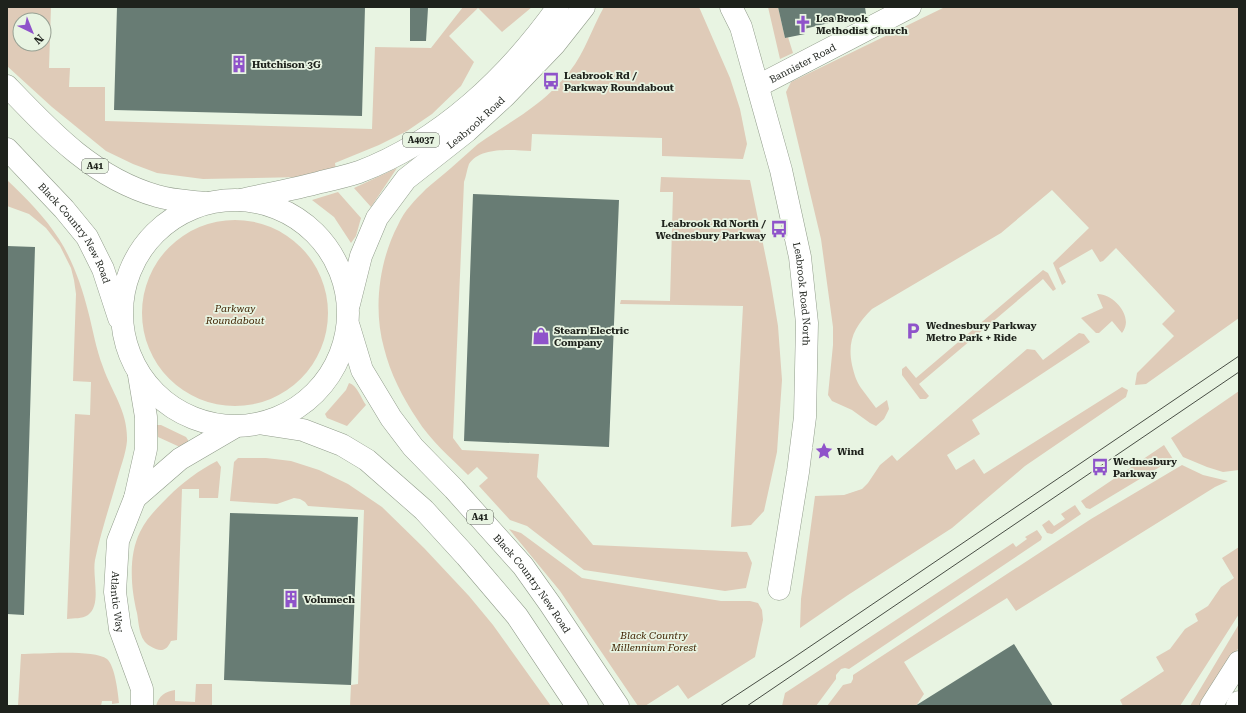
<svg xmlns="http://www.w3.org/2000/svg" width="1246" height="713" font-family="'Roboto Serif',serif">
  <rect width="100%" height="100%" fill="#e8f4e2"/>
  <path fill="#dfcbb8" fill-rule="evenodd" d="M 7,7 L 51,7 L 49,68 L 70,68 L 69,87 L 105,87 L 105,121 L 372,129 L 375,47 L 431,48 L 463,7 L 532,7 L 502,32 L 478,8 L 449,36 L 474,62 L 461,86 L 432,114 L 407,131 L 379,145 L 335,163 L 336,171 L 303,177 L 203,179 L 157,173 L 133,164 L 106,151 L 52,107 L 7,66 ZM 20,20 L 44,20 L 44,44 L 20,44 Z
    M 604,7 L 699,7 L 730,78 L 740,109 L 747,144 L 743,159 L 662,156 L 662,138 L 532,134 L 531,151 C 514,150 480,146 469,164 C 467,169 466,177 464,182 L 453,438 L 462,450 L 539,454 L 537,477 L 593,545 L 747,552 L 752,563 L 746,588 L 725,591 L 584,570 L 527,526 L 510,520 L 479,486 L 488,478 L 477,467 L 468,475 C 450,457 430,440 417,419 C 403,398 390,373 384,348 C 373,309 379,261 398,225 C 404,211 415,200 426,189 C 434,182 443,175 451,168 C 460,160 469,152 478,144 C 498,130 519,118 538,103 C 550,94 561,82 570,71 C 585,52 592,28 604,7 Z
    M 768,7 L 778,7 L 785,38 L 788,37 L 793,53 L 780,59 Z
    M 945,7 L 1239,7 L 1239,318 L 1146,384 L 1135,385 L 1137,373 L 1174,336 L 1162,324 L 1175,311 L 1116,248 L 1103,261 L 1100,262 L 1092,249 L 1059,268 L 1066,282 L 1062,285 L 1053,263 L 1089,228 L 1052,190 L 1001,233 L 872,309 C 855,326 847,340 852,365 C 854,373 856,381 861,388 C 866,395 871,401 876,408 L 887,400 L 889,409 L 884,419 L 876,426 L 870,423 L 852,410 L 832,401 L 828,395 L 833,345 L 833,327 L 821,239 L 786,92 L 791,82 Z
    M 397,168 L 371,207 L 354,188 Z
    M 661,177 L 750,180 L 770,278 L 778,326 L 782,380 L 777,452 L 764,511 L 751,525 L 731,527 L 743,306 L 620,304 L 621,300 L 670,301 L 673,192 L 660,192 Z
    M 7,180 C 26,198 45,217 59,239 C 73,261 82,287 88,311 C 93,330 96,349 103,367 C 112,393 128,411 127,441 C 126,452 122,463 119,473 C 111,502 101,531 95,560 C 92,576 102,605 88,615 C 82,619 74,618 67,619 L 75,414 L 90,415 L 91,382 L 73,381 L 76,294 L 74,280 L 71,268 L 60,246 L 46,228 L 29,214 L 7,206 Z
    M 338,192 L 361,218 L 356,236 L 351,243 L 334,217 L 312,200 Z
    M142 313a93 93 0 1 1 186 0a93 93 0 1 1-186 0Z
    M 1043,270 L 1048,273 L 1056,289 L 1053,291 L 1043,279 L 919,384 L 929,396 L 926,399 L 920,399 L 902,375 L 902,369 L 906,366 L 916,378 Z
    M 1097,294 C 1113,293 1135,317 1122,333 L 1112,321 L 1099,333 L 1096,333 L 1081,318 L 1103,308 Z
    M 1079,333 L 1084,334 L 1090,342 L 972,420 L 980,434 L 947,455 L 956,470 L 974,459 L 984,474 L 1122,387 L 1128,390 L 1126,397 L 1025,466 L 952,528 L 848,595 L 800,628 L 801,599 L 815,496 L 844,495 L 862,489 L 868,483 L 880,465 L 892,455 L 897,461 L 1027,349 L 1035,350 L 1043,360 Z
    M 349,383 C 357,385 361,398 366,405 L 347,426 L 327,418 L 325,414 L 346,390 Z
    M 1239,391 L 1239,470 L 1223,472 L 1207,467 L 1183,457 L 1171,438 Z
    M 157,425 L 161,425 L 186,437 L 188,440 L 188,445 L 182,448 L 158,437 Z
    M 1164,445 L 1173,459 L 1090,509 L 1086,508 L 1081,501 Z
    M 238,458 L 266,458 L 291,461 L 319,470 L 348,484 L 382,507 L 424,548 L 469,596 L 493,625 L 551,706 L 350,706 L 351,685 L 358,684 L 364,510 L 308,506 L 305,502 L 300,499 L 294,498 L 277,504 L 230,501 L 234,462 Z
    M 217,461 L 221,467 L 218,498 L 199,498 L 199,489 L 182,489 L 177,640 L 171,641 C 166,652 160,652 150,646 C 139,640 139,624 137,613 C 131,589 128,556 140,532 C 146,519 157,508 168,497 C 183,482 198,471 217,461 Z
    M 1182,465 L 1203,475 L 1228,481 L 1215,487 L 1016,611 L 1007,598 L 904,662 L 924,694 L 916,706 L 827,706 L 843,685 L 851,683 L 853,679 L 853,675 L 1091,519 Z
    M 1075,505 L 1081,514 L 1052,534 L 1047,533 L 1042,525 L 1049,520 L 1054,526 L 1065,519 L 1061,514 Z
    M 509,529 L 521,533 L 582,578 L 721,601 L 750,601 L 758,603 L 762,610 L 763,620 L 755,657 L 688,699 L 678,685 L 645,706 L 638,706 L 560,591 Z
    M 1037,530 L 1042,537 L 1041,540 L 849,669 L 845,668 L 841,669 L 836,675 L 836,679 L 816,706 L 782,706 L 785,693 L 1013,543 L 1016,547 L 1027,539 L 1025,537 Z
    M 1239,547 L 1239,614 L 1180,706 L 1123,706 L 1120,700 L 1164,671 L 1156,657 L 1170,649 L 1185,629 L 1198,621 L 1195,614 L 1208,606 L 1221,587 L 1234,578 L 1222,558 Z
    M 1239,624 L 1239,647 L 1203,706 L 1190,706 Z
    M 21,654 C 39,654 94,649 107,659 C 115,666 118,693 119,703 L 112,704 L 112,701 L 102,701 L 101,706 L 18,706 Z
    M 196,684 L 212,684 L 212,706 L 156,706 C 159,695 165,692 175,690 L 175,701 L 195,702 Z"/>
  <path fill="#687c74" d="M 117,7 L 365,7 L 362,116 L 114,110 Z
    M 410,7 L 428,8 L 426,41 L 410,41 Z
    M 778,7 L 865,7 L 866,14 L 804,29 L 805,34 L 785,38 Z
    M 473,194 L 619,200 L 609,447 L 464,441 Z
    M 7,246 L 35,247 L 24,615 L 7,614 Z
    M 230,513 L 358,517 L 351,685 L 224,680 Z
    M 1014,644 L 1053,706 L 915,706 Z"/>
  <g fill="none" stroke-linecap="round" stroke-linejoin="round">
    <g stroke="#919c8b" stroke-width="23">
      <g id="minor">
        <path id="s1" d="M 731,7 L 741,27 L 781,170 L 800,257 L 807,323 L 805,417 L 798,472 L 779,589"/>
        <path id="s2" d="M 758,86 L 910,7"/>
        <path id="s3" d="M 139,375 L 146,417 L 146,449 L 135,498 L 118,541 L 115,592 L 120,629 L 142,689 L 142,706"/>
        <path d="M 135,498 L 180,459 L 233,428"/>
        <path d="M 1211,706 L 1239,662"/>
        <path d="M 1237,706 L 1239,702"/>
      </g>
    </g>
    <g stroke="#919c8b" stroke-width="23">
      <g id="primary">
        <path d="M 241,200 C 268,194 295,189 321,182 C 334,179 347,176 359,172 C 441,141 508,77 558,7"/>
        <path id="s4" d="M 349,304 L 361,256 L 377,218 L 406,179 L 467,131 L 505,96 L 554,45 L 584,7"/>
      </g>
    </g>
    <g stroke="#919c8b" stroke-width="23">
      <g id="trunk">
        <path d="M 7,86 C 51,132 94,178 157,196 C 173,201 190,201 206,203"/>
        <path id="s5" d="M 7,149 L 64,209 L 87,237 L 103,269 L 119,318"/>
        <circle cx="235" cy="313" r="113"/>
        <path id="s6" d="M 349,327 L 362,370 L 391,418 L 413,447 L 454,489 L 523,566 L 550,604 L 618,706"/>
        <path d="M 264,424 L 303,430 L 342,445 L 367,460 L 424,510 L 466,556 L 517,616 L 577,706"/>
      </g>
    </g>
    <use href="#minor" stroke="#fff" stroke-width="22"/>
    <use href="#primary" stroke="#fff" stroke-width="22"/>
    <use href="#trunk" stroke="#fff" stroke-width="22"/>
    <path stroke="#484e45" stroke-width="1" d="M 720,706 L 793,658 L 1239,356
      M 747,706 L 1239,372"/>
  </g>
  <defs>
    <g id="church-bare" transform="scale(1.38)"><path d="M-1.2-6h2.4v3.5h3.3v2.4h-3.3V6h-2.4V-.1h-3.3v-2.4h3.3Z" fill="#8f53ca" stroke="#e8f4e2" stroke-width="2.5" paint-order="stroke"/></g>
    <g id="building-bare" transform="scale(1.38)"><path d="M-4-6H4V6H1V3H-1V6H-4ZM-2.5-4.3h1.7v1.8h-1.7ZM.8-4.3h1.7v1.8H.8ZM-2.5-1h1.7V.8h-1.7ZM.8-1h1.7V.8H.8Z" fill="#8f53ca" stroke="#e8f4e2" stroke-width="2.5" paint-order="stroke"/></g>
    <g id="bus-bare" transform="scale(1.38)"><path d="M-5-6H5V4H4V6H2V4H-2V6H-4V4H-5ZM-3.5-4V0h7V-4ZM-3.5 1.2v1.5H-2V1.2ZM2 1.2v1.5H3.5V1.2Z" fill="#8f53ca" stroke="#e8f4e2" stroke-width="2.5" paint-order="stroke"/></g>
    <g id="parking-bare" transform="scale(1.38)"><path d="M-3.5-5.5H1a3.5 3.5 0 0 1 0 7H-1V5.5H-3.5ZM-1-3.4V-.6H.8a1.4 1.4 0 0 0 0-2.8Z" fill="#8f53ca" stroke="#e8f4e2" stroke-width="2.5" paint-order="stroke"/></g>
    <g id="shop-bare" transform="scale(1.38)"><path d="M-5-2.5h2.3a2.7 3.5 0 0 1 5.4 0H5L5.5 6h-11ZM-1.5-2.5h3a1.5 2.3 0 0 0-3 0Z" fill="#8f53ca" stroke="#e8f4e2" stroke-width="2.5" paint-order="stroke"/></g>
    <g id="sight-bare" transform="scale(1.38)"><path d="M0-6L1.8-2.2L6-1.7L2.9 1.2L3.7 5.4L0 3.3L-3.7 5.4L-2.9 1.2L-6-1.7L-1.8-2.2Z" fill="#8f53ca" stroke="#e8f4e2" stroke-width="2.5" paint-order="stroke"/></g>
  </defs>
  <g fill-rule="evenodd">
    <use href="#church-bare" x="803" y="24"/>
    <use href="#building-bare" x="239" y="64"/>
    <use href="#bus-bare" x="551" y="81"/>
    <use href="#bus-bare" x="779" y="229"/>
    <use href="#parking-bare" x="913" y="331"/>
    <use href="#shop-bare" x="541" y="336"/>
    <use href="#sight-bare" x="824" y="451"/>
    <use href="#bus-bare" x="1100" y="467"/>
    <use href="#building-bare" x="291" y="599"/>
  </g>
  <g text-anchor="middle" stroke-width="3.5" stroke-linejoin="round" paint-order="stroke">
    <g fill="#e8f4e2" stroke="#5b6157" stroke-width="1">
      <rect x="403" y="133" width="36" height="14" rx="3"/>
      <rect x="82" y="159" width="26" height="14" rx="3"/>
      <rect x="467" y="510" width="26" height="14" rx="3"/>
    </g>
    <g font-size="9" font-weight="bold" fill="#1e221c">
      <text x="421" y="143">A4037</text>
      <text x="95" y="169">A41</text>
      <text x="480" y="520">A41</text>
    </g>
    <g font-size="10" font-weight="bold" fill="#1e221c" stroke="#e8f4e2" text-anchor="start">
      <text x="816" y="22">Lea Brook<tspan x="816" dy="12">Methodist Church</tspan></text>
      <text x="252" y="68">Hutchison 3G</text>
      <text x="564" y="79">Leabrook Rd /<tspan x="564" dy="12">Parkway Roundabout</tspan></text>
      <text x="766" y="227" text-anchor="end">Leabrook Rd North /<tspan x="766" dy="12">Wednesbury Parkway</tspan></text>
      <text x="926" y="329">Wednesbury Parkway<tspan x="926" dy="12">Metro Park + Ride</tspan></text>
      <text x="554" y="334">Stearn Electric<tspan x="554" dy="12">Company</tspan></text>
      <text x="837" y="455">Wind</text>
      <text x="1113" y="465">Wednesbury<tspan x="1113" dy="12">Parkway</tspan></text>
      <text x="304" y="603">Volumech</text>
    </g>
    <g font-size="10" fill="#1e221c" stroke="#e8f4e2">
      <text dy="4" stroke="none"><textPath href="#s2" startOffset="50">Bannister Road</textPath></text>
      <text dy="4" stroke="none"><textPath href="#s4" startOffset="229">Leabrook Road</textPath></text>
      <text dy="4" stroke="none"><textPath href="#s5" startOffset="109">Black Country New Road</textPath></text>
      <text dy="4" stroke="none"><textPath href="#s1" startOffset="297">Leabrook Road North</textPath></text>
      <text dy="4" stroke="none"><textPath href="#s6" startOffset="319">Black Country New Road</textPath></text>
      <text dy="4" stroke="none"><textPath href="#s3" startOffset="232">Atlantic Way</textPath></text>
    </g>
    <g font-size="10" font-style="italic" fill="#3f2200" stroke="#e8f4e2">
      <text x="235" y="312">Parkway<tspan x="235" dy="12">Roundabout</tspan></text>
      <text x="654" y="639">Black Country<tspan x="654" dy="12">Millennium Forest</tspan></text>
    </g>
  </g>
  <rect width="1246" height="713" fill="none" stroke="#1e221c" stroke-width="16"/>
  <g transform="translate(32 32) rotate(137)"><circle r="19" fill="#e8f4e2" stroke="#97a093"/>
  <path d="M0-3L7 15L0 10L-7 15Z" fill="#8f53ca"/>
  <text y="-6" font-size="11" font-weight="bold" text-anchor="middle" fill="#1e221c">N</text>
  </g>
</svg>
